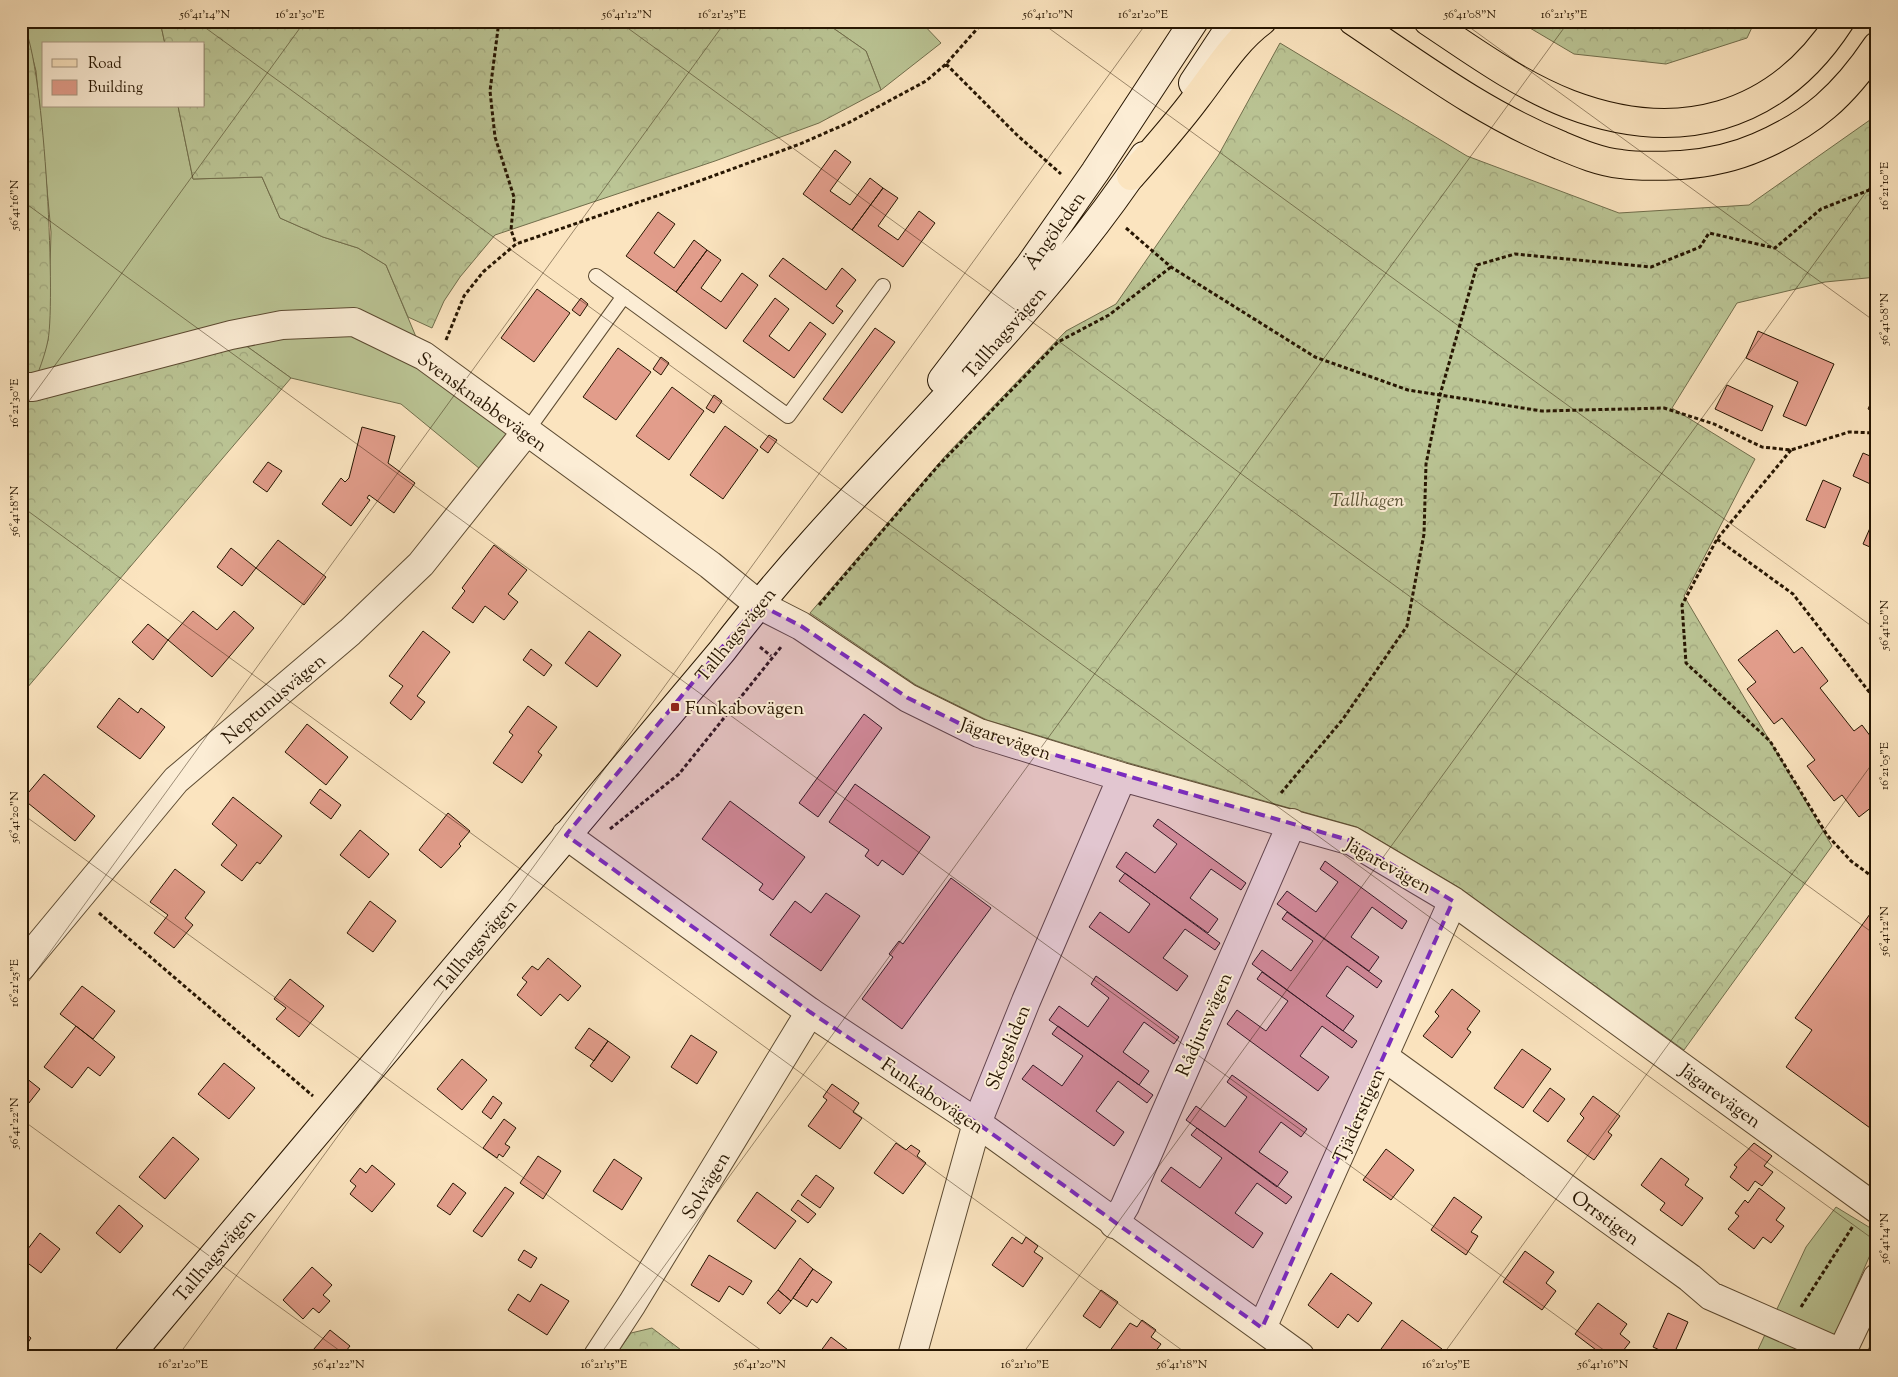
<svg xmlns="http://www.w3.org/2000/svg" width="1898" height="1377" font-family="'Sorts Mill Goudy',serif">
  <defs>
    <pattern id="forest-crowns" width="20" height="18" patternUnits="userSpaceOnUse" patternTransform="scale(1.25)"><rect width="20" height="18" fill="#bbc595"/><path d="M2 6a3 3 0 1 1 6 0M12 15a3 3 0 1 1 6 0" fill="none" stroke="#a1a87f"/></pattern>
  </defs>
  <rect width="100%" height="100%" fill="#fbe4bf"/>
  <filter id="stains"><feTurbulence type="fractalNoise" baseFrequency=".004" numOctaves="4"/><feColorMatrix values="0 0 0 0 .2 0 0 0 0 .09 0 0 0 0 .02 0 0 0 .5 -.17"/></filter>
  <radialGradient id="worn" r=".72"><stop offset=".6" stop-color="#630" stop-opacity="0"/><stop offset="1" stop-color="#630" stop-opacity=".3"/></radialGradient>
  <path fill="#bbc595" stroke="#716e4c" d="M 23,21 L 160,21 L 165,44 L 44,44 L 44,106 L 178,106 L 193,179 L 262,177 L 280,218 L 323,237 L 358,248 L 386,265 L 424,356 L 526,432 L 491,478 L 401,404 L 291,378 L 231,335 L 33,387 L 48,340 L 51,232 L 36,71 Z
    M 823,21 L 920,21 L 941,43 L 881,90 L 866,51 Z
    M 1836,1207 L 1877,1232 L 1877,1239 L 1826,1356 L 1755,1356 L 1806,1247 Z"/>
  <path fill="url(#forest-crowns)" stroke="#716e4c" d="M 21,21 C 44,48 56,298 48,340 C 45,356 38,372 33,387 L 231,335 L 291,378 L 21,695 Z
    M 160,21 L 823,21 L 866,51 L 881,90 L 819,123 L 715,161 L 495,235 L 460,277 L 444,301 L 432,328 L 408,317 L 386,265 L 358,248 L 323,237 L 280,218 L 262,177 L 193,179 L 178,106 L 204,106 L 204,44 L 165,44 Z
    M 1518,21 L 1755,21 L 1747,38 L 1666,64 L 1574,54 Z
    M 1280,43 L 1467,156 L 1619,213 L 1749,205 L 1877,115 L 1877,277 L 1825,282 L 1737,303 L 1672,408 L 1755,459 L 1684,596 L 1832,846 L 1684,1050 L 1458,887 L 1357,827 L 1129,763 L 987,720 L 916,685 L 810,613 L 946,455 L 1066,331 L 1116,304 L 1218,156 Z
    M 652,1328 L 689,1356 L 615,1356 L 631,1333 Z"/>
  <path fill="#e29d8b" stroke="#271602" d="M 835,150 L 851,162 L 830,191 L 850,205 L 870,178 L 883,188 L 852,230 L 803,194 Z
    M 883,188 L 898,198 L 878,226 L 898,240 L 919,211 L 935,223 L 903,267 L 852,230 Z
    M 658,212 L 675,224 L 654,253 L 674,268 L 694,240 L 707,250 L 676,292 L 626,256 Z
    M 707,250 L 721,260 L 701,288 L 721,302 L 742,273 L 758,285 L 726,329 L 676,292 Z
    M 783,258 L 826,290 L 842,268 L 856,280 L 836,306 L 843,311 L 833,324 L 769,276 Z
    M 537,289 L 570,313 L 534,362 L 501,338 Z
    M 581,298 L 588,304 L 580,316 L 572,310 Z
    M 775,298 L 789,309 L 769,336 L 789,351 L 810,322 L 826,334 L 794,378 L 743,341 Z
    M 875,328 L 895,342 L 842,413 L 823,399 Z
    M 1758,331 L 1834,364 L 1806,426 L 1783,416 L 1798,382 L 1746,358 Z
    M 618,348 L 651,372 L 616,420 L 583,397 Z
    M 661,357 L 669,363 L 661,375 L 653,369 Z
    M 1727,385 L 1773,406 L 1762,431 L 1715,409 Z
    M 672,387 L 704,411 L 669,460 L 636,436 Z
    M 1877,389 L 1877,413 L 1868,409 Z
    M 714,395 L 722,401 L 714,413 L 706,408 Z
    M 725,426 L 758,450 L 723,499 L 690,475 Z
    M 362,427 L 395,436 L 388,463 L 415,483 L 394,513 L 369,495 L 367,498 L 370,500 L 351,526 L 322,504 L 341,478 L 345,482 L 349,478 Z
    M 769,435 L 777,440 L 768,453 L 760,447 Z
    M 1863,453 L 1877,459 L 1877,487 L 1853,476 Z
    M 268,462 L 282,471 L 267,492 L 253,482 Z
    M 1823,480 L 1841,488 L 1825,528 L 1806,520 Z
    M 1877,512 L 1877,550 L 1863,544 Z
    M 278,540 L 326,577 L 304,605 L 256,568 Z
    M 494,545 L 527,570 L 508,594 L 518,602 L 504,620 L 485,606 L 473,623 L 452,608 L 465,591 L 462,588 Z
    M 231,548 L 256,568 L 242,586 L 217,567 Z
    M 193,611 L 217,630 L 234,611 L 254,628 L 212,677 L 168,640 Z
    M 148,624 L 168,640 L 153,660 L 132,642 Z
    M 1777,630 L 1794,653 L 1802,647 L 1828,681 L 1820,688 L 1854,731 L 1862,725 L 1877,745 L 1877,803 L 1859,817 L 1842,795 L 1834,801 L 1807,766 L 1815,760 L 1782,718 L 1774,724 L 1747,689 L 1756,682 L 1738,660 Z
    M 423,631 L 450,652 L 417,696 L 425,702 L 411,720 L 390,703 L 403,686 L 389,676 Z
    M 589,631 L 621,655 L 597,687 L 565,663 Z
    M 531,649 L 552,665 L 544,676 L 523,660 Z
    M 119,698 L 138,713 L 141,708 L 165,727 L 140,759 L 97,727 Z
    M 528,706 L 557,727 L 538,752 L 542,755 L 522,783 L 493,763 L 513,735 L 509,732 Z
    M 864,714 L 882,728 L 818,817 L 799,803 Z
    M 307,724 L 348,757 L 326,785 L 285,752 Z
    M 44,774 L 95,816 L 75,841 L 23,799 Z
    M 855,784 L 930,837 L 903,875 L 882,860 L 878,866 L 865,856 L 869,850 L 829,822 Z
    M 320,789 L 341,805 L 331,819 L 310,803 Z
    M 233,797 L 282,836 L 260,864 L 257,862 L 242,881 L 221,865 L 237,845 L 212,824 Z
    M 730,801 L 805,857 L 773,900 L 759,890 L 763,884 L 702,839 Z
    M 448,813 L 470,831 L 459,844 L 461,846 L 441,868 L 419,850 Z
    M 1158,819 L 1246,883 L 1241,890 L 1211,869 L 1190,898 L 1218,919 L 1208,933 L 1116,867 L 1126,852 L 1155,873 L 1177,844 L 1153,826 Z
    M 360,830 L 389,854 L 369,878 L 340,855 Z
    M 1325,861 L 1407,921 L 1402,929 L 1372,907 L 1351,937 L 1379,957 L 1369,971 L 1277,904 L 1287,891 L 1316,912 L 1338,882 L 1320,869 Z
    M 175,869 L 205,892 L 185,918 L 193,925 L 174,948 L 154,933 L 168,915 L 150,902 Z
    M 1125,873 L 1220,943 L 1215,950 L 1185,929 L 1163,958 L 1188,976 L 1177,991 L 1089,927 L 1100,912 L 1129,933 L 1150,904 L 1119,881 Z
    M 951,878 L 991,908 L 902,1029 L 862,999 L 893,957 L 889,954 L 899,941 L 903,944 Z
    M 826,893 L 860,916 L 821,971 L 770,935 L 795,901 L 811,913 Z
    M 370,901 L 396,921 L 373,952 L 347,933 Z
    M 1287,912 L 1382,981 L 1377,988 L 1347,966 L 1326,996 L 1354,1016 L 1343,1031 L 1252,964 L 1262,950 L 1291,971 L 1313,941 L 1282,919 Z
    M 1870,914 L 1877,919 L 1877,1029 L 1872,1035 L 1877,1039 L 1877,1133 L 1786,1067 L 1812,1030 L 1795,1018 Z
    M 548,958 L 581,986 L 568,1001 L 560,994 L 541,1016 L 517,995 L 527,982 L 522,978 L 532,966 L 538,970 Z
    M 1262,972 L 1357,1041 L 1352,1048 L 1322,1026 L 1300,1056 L 1329,1077 L 1318,1091 L 1227,1024 L 1237,1010 L 1266,1031 L 1288,1001 L 1257,979 Z
    M 1096,976 L 1179,1037 L 1174,1044 L 1144,1022 L 1123,1052 L 1149,1071 L 1139,1085 L 1049,1020 L 1059,1006 L 1088,1027 L 1109,998 L 1091,984 Z
    M 290,979 L 324,1006 L 299,1037 L 276,1019 L 286,1008 L 274,999 Z
    M 82,986 L 115,1011 L 93,1039 L 60,1014 Z
    M 1452,989 L 1480,1011 L 1467,1029 L 1471,1032 L 1452,1058 L 1423,1036 L 1439,1016 L 1435,1012 Z
    M 76,1026 L 115,1057 L 100,1076 L 88,1067 L 72,1088 L 44,1067 Z
    M 1058,1026 L 1153,1095 L 1147,1103 L 1118,1081 L 1096,1111 L 1124,1132 L 1114,1146 L 1022,1079 L 1033,1065 L 1062,1086 L 1083,1056 L 1052,1034 Z
    M 589,1028 L 608,1041 L 594,1061 L 575,1048 Z
    M 691,1035 L 717,1052 L 697,1084 L 671,1067 Z
    M 608,1041 L 630,1057 L 612,1082 L 590,1066 Z
    M 1522,1049 L 1551,1069 L 1523,1108 L 1494,1088 Z
    M 462,1059 L 487,1080 L 462,1110 L 437,1089 Z
    M 224,1063 L 255,1088 L 229,1119 L 198,1094 Z
    M 21,1074 L 40,1089 L 21,1113 Z
    M 1232,1075 L 1307,1129 L 1301,1137 L 1281,1122 L 1259,1152 L 1288,1172 L 1277,1187 L 1186,1120 L 1196,1106 L 1225,1127 L 1247,1097 L 1227,1082 Z
    M 832,1084 L 859,1103 L 853,1112 L 862,1118 L 840,1149 L 808,1126 L 827,1100 L 823,1097 Z
    M 1550,1088 L 1565,1099 L 1548,1122 L 1533,1111 Z
    M 493,1096 L 502,1103 L 491,1119 L 482,1112 Z
    M 1593,1096 L 1620,1116 L 1608,1132 L 1612,1135 L 1594,1160 L 1567,1141 L 1584,1118 L 1580,1114 Z
    M 504,1119 L 516,1128 L 505,1144 L 510,1147 L 503,1157 L 499,1154 L 497,1158 L 483,1148 Z
    M 1197,1128 L 1292,1197 L 1286,1204 L 1257,1183 L 1235,1213 L 1263,1233 L 1253,1248 L 1161,1181 L 1171,1167 L 1200,1188 L 1222,1158 L 1191,1135 Z
    M 173,1137 L 199,1159 L 165,1199 L 139,1177 Z
    M 896,1143 L 906,1150 L 911,1145 L 920,1151 L 917,1156 L 926,1163 L 903,1194 L 874,1173 Z
    M 1754,1143 L 1772,1156 L 1764,1166 L 1773,1172 L 1762,1186 L 1755,1181 L 1748,1191 L 1730,1177 L 1737,1167 L 1734,1165 Z
    M 1386,1149 L 1414,1170 L 1391,1200 L 1363,1180 Z
    M 538,1156 L 561,1171 L 543,1199 L 520,1183 Z
    M 1661,1158 L 1689,1179 L 1685,1185 L 1703,1198 L 1682,1226 L 1660,1210 L 1665,1203 L 1641,1185 Z
    M 614,1159 L 642,1178 L 622,1210 L 593,1191 Z
    M 372,1165 L 395,1184 L 372,1212 L 350,1194 L 356,1186 L 350,1181 L 360,1168 L 366,1173 Z
    M 816,1175 L 834,1188 L 820,1208 L 801,1195 Z
    M 453,1183 L 466,1193 L 450,1215 L 437,1206 Z
    M 505,1187 L 514,1193 L 482,1237 L 473,1231 Z
    M 1759,1188 L 1785,1208 L 1776,1220 L 1784,1226 L 1771,1243 L 1763,1237 L 1754,1249 L 1728,1229 L 1739,1216 L 1735,1213 L 1745,1200 L 1748,1203 Z
    M 757,1192 L 796,1221 L 775,1249 L 737,1221 Z
    M 1454,1197 L 1482,1217 L 1471,1232 L 1478,1236 L 1466,1255 L 1431,1230 Z
    M 798,1200 L 816,1214 L 808,1223 L 791,1210 Z
    M 119,1205 L 143,1226 L 120,1253 L 96,1233 Z
    M 40,1233 L 60,1249 L 41,1273 L 21,1258 Z
    M 1012,1237 L 1022,1244 L 1026,1237 L 1038,1246 L 1034,1252 L 1043,1258 L 1023,1287 L 992,1265 Z
    M 524,1250 L 537,1258 L 531,1268 L 518,1260 Z
    M 1525,1251 L 1554,1272 L 1546,1283 L 1556,1291 L 1542,1310 L 1503,1282 Z
    M 709,1255 L 752,1281 L 743,1295 L 729,1286 L 719,1302 L 691,1285 Z
    M 800,1258 L 813,1269 L 791,1301 L 778,1290 Z
    M 312,1267 L 332,1285 L 323,1295 L 330,1301 L 319,1313 L 313,1308 L 303,1319 L 283,1300 Z
    M 813,1269 L 832,1282 L 817,1303 L 812,1299 L 807,1307 L 793,1298 Z
    M 1331,1273 L 1372,1303 L 1358,1322 L 1348,1314 L 1338,1328 L 1308,1305 Z
    M 541,1284 L 569,1301 L 547,1335 L 508,1310 L 518,1294 L 530,1302 Z
    M 778,1290 L 791,1301 L 780,1314 L 767,1303 Z
    M 1101,1290 L 1118,1302 L 1100,1328 L 1083,1316 Z
    M 1598,1303 L 1627,1324 L 1620,1334 L 1630,1342 L 1619,1356 L 1611,1356 L 1607,1353 L 1604,1356 L 1575,1334 Z
    M 1668,1313 L 1688,1322 L 1673,1356 L 1653,1347 Z
    M 1142,1320 L 1156,1330 L 1151,1337 L 1161,1344 L 1152,1356 L 1114,1356 L 1109,1352 L 1130,1323 L 1137,1327 Z
    M 1402,1320 L 1442,1349 L 1437,1356 L 1376,1356 Z
    M 21,1330 L 31,1338 L 25,1347 L 29,1350 L 24,1356 L 21,1356 Z
    M 330,1330 L 350,1346 L 342,1356 L 308,1356 Z
    M 831,1337 L 856,1356 L 817,1356 Z"/>
  <g fill="none" stroke-linecap="round" stroke-linejoin="round">
    <g stroke="#5c4a31" stroke-width="16">
      <path id="service" d="M 596,276 L 788,416 L 883,286
        M 526,432 L 624,296"/>
    </g>
    <g stroke="#5c4a31" stroke-width="30">
      <path id="minor" d="M 21,387 L 33,387 L 231,335 L 282,325 L 354,322 L 424,356 L 710,565 L 758,604 L 801,626 L 908,698 L 979,733 L 1122,777 L 1352,841 L 1453,901 L 1877,1209
        M 21,967 L 176,780 L 350,632 L 421,564 L 526,432
        M 1384,1057 L 1690,1278 L 1711,1296 L 1841,1353
        M 1114,1224 L 1125,1206 L 1292,823
        M 1262,1328 L 1453,901
        M 598,1356 L 632,1304 L 810,1012
        M 912,1356 L 977,1123 L 1026,1001 L 1122,777
        M 1840,1356 L 1877,1278"/>
    </g>
    <g stroke="#5c4a31" stroke-width="30">
      <path id="tertiary" d="M 566,835 L 810,1012 L 977,1123 L 1300,1356"/>
    </g>
    <g stroke="#271602" stroke-width="30">
      <path id="secondary" d="M 1193,83 L 1234,21
        M 942,380 L 1030,265 L 1095,172 L 1194,21
        M 129,1356 L 722,651 C 854,479 1024,337 1144,156"/>
    </g>
    <g stroke="#271602" stroke-width="30">
      <path id="primary" d="M 1353,21 C 1420,66 1484,114 1560,145 C 1579,153 1600,162 1621,164 C 1640,167 1662,166 1681,165 C 1708,163 1733,158 1758,147 C 1812,124 1844,95 1877,46
        M 1428,21 C 1473,51 1518,84 1569,104 C 1677,145 1776,120 1840,21
        M 1131,176 C 1154,150 1177,124 1197,97 C 1217,71 1235,41 1262,21"/>
    </g>
    <path stroke="#271602" stroke-width="3" stroke-dasharray="4 2.5" stroke-linecap="butt" d="M 499,21 L 490,91 L 495,137 L 514,197 L 511,230 L 516,244
      M 946,64 L 1018,136 L 1061,174
      M 1126,228 L 1171,267 L 1315,357 L 1408,390 L 1542,411 L 1664,408 L 1714,424 L 1762,447 L 1791,450 L 1849,432 L 1877,433
      M 446,340 L 464,296 L 483,272 L 516,244 L 683,187 L 800,144 L 848,123 L 926,81 L 946,64 L 984,21
      M 1791,450 L 1717,539 L 1682,605 L 1686,663 L 1770,741 L 1827,835 L 1851,861 L 1877,880
      M 1717,539 L 1793,594 L 1877,702
      M 819,605 L 938,466 L 1058,342 L 1109,315 L 1171,267
      M 760,647 L 771,656
      M 1281,793 L 1343,719 L 1407,626 L 1424,534 L 1426,464 L 1440,395 L 1477,265 L 1515,254 L 1651,267 L 1700,247 L 1709,233 L 1775,248 L 1821,209 L 1877,187
      M 610,829 L 679,774 L 781,647
      M 99,913 L 313,1096
      M 1801,1307 L 1853,1226"/>
    <use href="#service" stroke="#fcedd5" stroke-width="14"/>
    <use href="#minor" stroke="#fcedd5" stroke-width="28"/>
    <use href="#tertiary" stroke="#fcedd5" stroke-width="28"/>
    <use href="#secondary" stroke="#fcedd5" stroke-width="28"/>
    <use href="#primary" stroke="#fbe4bf" stroke-width="28"/>
  </g>
  <path fill="#7b2cbf" fill-opacity="0.2" stroke="#7b2cbf" stroke-width="4" stroke-dasharray="10 6" stroke-linejoin="round" d="M 758,604 L 801,626 L 908,698 L 979,733 L 1352,841 L 1453,901 L 1262,1328 L 977,1123 L 810,1012 L 566,835 Z"/>
  <path fill="none" stroke="#271602" stroke-width="1" stroke-opacity="0.45" d="M 196,21 L 1877,1242M 618,21 L 1877,936M 1039,21 L 1877,630M 1461,21 L 1877,323M 21,200 L 1612,1356M 21,412 L 305,21M 21,506 L 1190,1356M 21,813 L 769,1356M 21,992 L 726,21M 21,1119 L 347,1356M 178,1356 L 1148,21M 599,1356 L 1569,21M 1021,1356 L 1877,177M 1442,1356 L 1877,757M 1863,1356 L 1877,1337"/>
  <rect fill="#8f2418" stroke="#fcedd5" stroke-width="2" x="670" y="702" width="10" height="10" rx="2.5"/>
  <g text-anchor="middle" stroke-width="4" stroke-linejoin="round" paint-order="stroke">
    <g font-size="19" fill="#271602" stroke="#fcedd5">
      <text transform="translate(1054 230) rotate(-55)" y="7">Ängöleden</text>
      <text transform="translate(1004 332) rotate(-49)" y="7">Tallhagsvägen</text>
      <text transform="translate(483 401) rotate(36)" y="7">Svensknabbevägen</text>
      <text transform="translate(735 634) rotate(-51)" y="7">Tallhagsvägen</text>
      <text transform="translate(273 698) rotate(-40)" y="7">Neptunusvägen</text>
      <text transform="translate(1006 738) rotate(19)" y="7">Jägarevägen</text>
      <text transform="translate(1389 865) rotate(29)" y="7">Jägarevägen</text>
      <text transform="translate(475 945) rotate(-50)" y="7">Tallhagsvägen</text>
      <text transform="translate(1203 1024) rotate(-66)" y="7">Rådjursvägen</text>
      <text transform="translate(1007 1047) rotate(-68)" y="7">Skogsliden</text>
      <text transform="translate(933 1095) rotate(34)" y="7">Funkabovägen</text>
      <text transform="translate(1721 1095) rotate(36)" y="7">Jägarevägen</text>
      <text transform="translate(1358 1115) rotate(-66)" y="7">Tjäderstigen</text>
      <text transform="translate(705 1185) rotate(-59)" y="7">Solvägen</text>
      <text transform="translate(1606 1217) rotate(36)" y="7">Orrstigen</text>
      <text transform="translate(214 1255) rotate(-50)" y="7">Tallhagsvägen</text>
    </g>
    <g font-size="19" font-style="italic" fill="#5b5335" stroke="#fcedd5">
      <text x="1367" y="506">Tallhagen</text>
    </g>
    <g font-size="19" fill="#271602" stroke="#fcedd5" text-anchor="start">
      <text x="685" y="714">Funkabovägen</text>
    </g>
  </g>
  <rect width="1898" height="1377" fill="none" stroke="#fbe4bf" stroke-width="55"/>
  <rect x="42" y="42" width="162" height="65" fill="#fcedd5" stroke="#a79781"/>
  <rect x="52" y="59" width="25" height="8" fill="#fbe4bf" stroke="#a79781"/>
  <text x="88" y="68" font-size="15" fill="#271602">Road</text>
  <rect x="52" y="80" width="25" height="15" fill="#e29d8b" stroke="#a79781"/>
  <text x="88" y="92" font-size="15" fill="#271602">Building</text>
  <rect x="28" y="28" width="1842" height="1322" fill="none" stroke="#271602" stroke-width="2"/>
  <g font-size="12" text-anchor="middle" fill="#271602">
    <text x="205" y="18">56°41'14"N</text>
    <text x="300" y="18">16°21'30"E</text>
    <text x="627" y="18">56°41'12"N</text>
    <text x="722" y="18">16°21'25"E</text>
    <text x="1048" y="18">56°41'10"N</text>
    <text x="1143" y="18">16°21'20"E</text>
    <text x="1470" y="18">56°41'08"N</text>
    <text x="1564" y="18">16°21'15"E</text>
    <text transform="translate(1884 186) rotate(-90)" y="4">16°21'10"E</text>
    <text transform="translate(14 205) rotate(-90)" y="4">56°41'16"N</text>
    <text transform="translate(1884 319) rotate(-90)" y="4">56°41'08"N</text>
    <text transform="translate(14 403) rotate(-90)" y="4">16°21'30"E</text>
    <text transform="translate(14 511) rotate(-90)" y="4">56°41'18"N</text>
    <text transform="translate(1884 625) rotate(-90)" y="4">56°41'10"N</text>
    <text transform="translate(1884 766) rotate(-90)" y="4">16°21'05"E</text>
    <text transform="translate(14 817) rotate(-90)" y="4">56°41'20"N</text>
    <text transform="translate(1884 931) rotate(-90)" y="4">56°41'12"N</text>
    <text transform="translate(14 983) rotate(-90)" y="4">16°21'25"E</text>
    <text transform="translate(14 1123) rotate(-90)" y="4">56°41'22"N</text>
    <text transform="translate(1884 1238) rotate(-90)" y="4">56°41'14"N</text>
    <text x="183" y="1368">16°21'20"E</text>
    <text x="339" y="1368">56°41'22"N</text>
    <text x="604" y="1368">16°21'15"E</text>
    <text x="760" y="1368">56°41'20"N</text>
    <text x="1025" y="1368">16°21'10"E</text>
    <text x="1182" y="1368">56°41'18"N</text>
    <text x="1446" y="1368">16°21'05"E</text>
    <text x="1603" y="1368">56°41'16"N</text>
  </g>
  <rect width="100%" height="100%" filter="url(#stains)"/>
  <rect width="100%" height="100%" fill="url(#worn)"/>
</svg>
